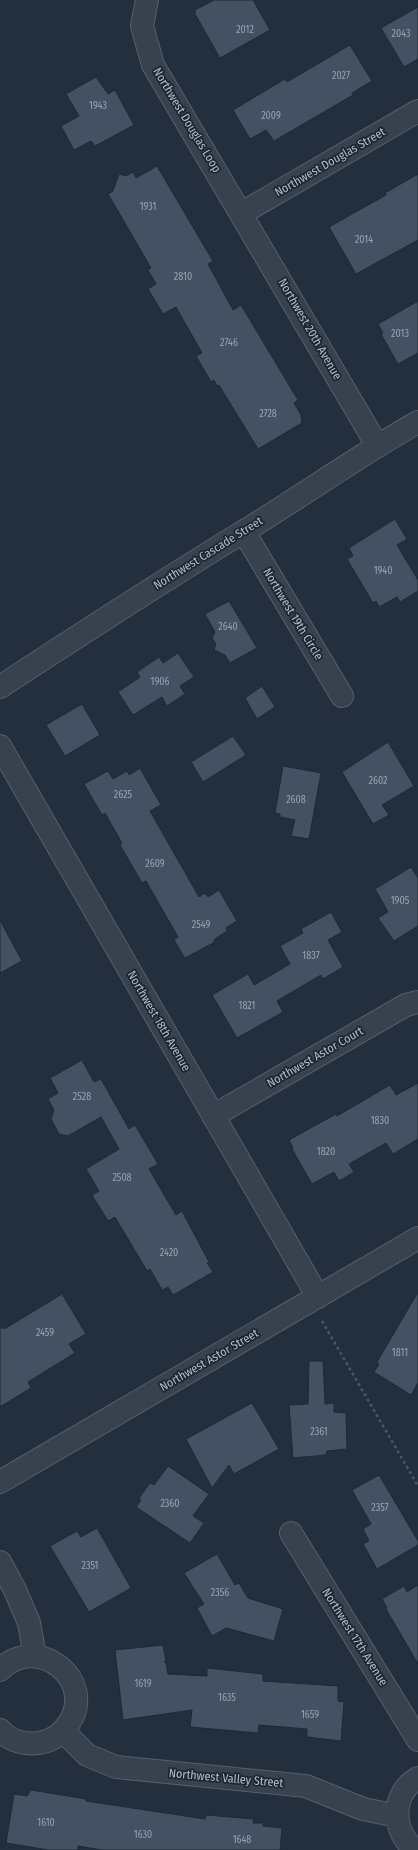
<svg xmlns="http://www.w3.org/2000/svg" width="418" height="1850" font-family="'Fira Sans Condensed',sans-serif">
  <rect width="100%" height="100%" fill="#242f3e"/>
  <path fill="#455162" stroke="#1f2835" d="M 214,0 L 253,0 L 270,30 L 220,58 L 195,14 L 195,10 Z
    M 418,7 L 418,59 L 404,67 L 381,28 Z
    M 350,45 L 372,81 L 352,93 L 353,95 L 274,141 L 266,130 L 250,139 L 233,110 L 285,79 L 287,82 Z
    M 96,77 L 108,94 L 115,90 L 134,125 L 95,146 L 91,141 L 74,150 L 61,126 L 79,116 L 66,94 Z
    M 157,166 L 213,261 L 208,264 L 233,310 L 241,305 L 298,400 L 294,403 L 301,415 L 302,423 L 258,449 L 219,385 L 217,386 L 214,380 L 211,382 L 196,356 L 202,353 L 176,307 L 163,314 L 148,289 L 156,284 L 148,270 L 151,268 L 108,194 L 113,191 L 119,174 L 126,176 L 133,172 L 136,178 Z
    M 418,174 L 418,240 L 356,274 L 329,227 L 386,195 L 385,193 Z
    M 418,301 L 418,353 L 398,364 L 381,334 L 383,333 L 378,324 Z
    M 395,519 L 407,539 L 397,545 L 418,580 L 418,591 L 400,602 L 397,597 L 379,607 L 376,601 L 373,603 L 347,559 L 353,556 L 349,548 Z
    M 229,601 L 257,648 L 230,663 L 225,655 L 214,650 L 216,644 L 212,638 L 215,632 L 205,614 Z
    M 178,653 L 194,677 L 180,686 L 185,694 L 167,706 L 162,697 L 133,715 L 118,692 L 140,677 L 137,672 L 159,657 L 163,663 Z
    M 262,686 L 275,707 L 257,719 L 245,698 Z
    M 82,704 L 100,735 L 65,756 L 46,725 Z
    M 233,736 L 246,755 L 203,782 L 191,762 Z
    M 388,742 L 414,786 L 382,805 L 389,815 L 373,824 L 342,772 Z
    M 283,766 L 321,773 L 309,839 L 291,836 L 295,820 L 280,817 L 280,814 L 275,813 Z
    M 140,768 L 161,805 L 150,811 L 199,897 L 205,893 L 208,897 L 219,890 L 237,921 L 226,928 L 227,931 L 215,939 L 213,943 L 185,958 L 174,940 L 178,937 L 146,881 L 142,883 L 120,845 L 122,843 L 105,813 L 102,815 L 84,784 L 108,771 L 113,779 L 127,771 L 129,775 Z
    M 411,867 L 418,878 L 418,926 L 394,941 L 378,918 L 388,912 L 375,889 Z
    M 331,912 L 342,932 L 328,940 L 343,967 L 323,979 L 321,975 L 277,1001 L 283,1012 L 237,1038 L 212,995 L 248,974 L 254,985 L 290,964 L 280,946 L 303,933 L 301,929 Z
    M 0,920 L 22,961 L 0,973 Z
    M 82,1060 L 94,1082 L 101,1079 L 129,1129 L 135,1125 L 158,1164 L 149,1169 L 176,1215 L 182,1211 L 209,1262 L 207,1263 L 213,1272 L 173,1295 L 168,1287 L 162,1290 L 150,1269 L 147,1271 L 115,1217 L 108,1221 L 92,1195 L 99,1191 L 86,1169 L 119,1149 L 101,1117 L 68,1136 L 59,1134 L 51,1119 L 54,1110 L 48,1099 L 58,1093 L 50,1078 Z
    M 418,1083 L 418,1139 L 393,1154 L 386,1143 L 349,1164 L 354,1172 L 339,1181 L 334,1172 L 312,1184 L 292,1149 L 293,1148 L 289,1140 L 336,1114 L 337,1116 L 390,1085 L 396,1095 Z
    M 418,1292 L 418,1383 L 411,1395 L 374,1372 L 379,1364 L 377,1362 Z
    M 62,1294 L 86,1334 L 69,1344 L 75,1353 L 28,1382 L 31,1388 L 0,1407 L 0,1328 L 6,1328 Z
    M 309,1361 L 323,1361 L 325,1404 L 334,1403 L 334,1412 L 346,1413 L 347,1449 L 327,1451 L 326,1455 L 293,1458 L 289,1405 L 308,1404 Z
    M 252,1403 L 279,1449 L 234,1474 L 229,1465 L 212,1488 L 186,1439 Z
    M 168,1466 L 209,1494 L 193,1516 L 204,1523 L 190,1543 L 136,1507 L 141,1500 L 139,1498 L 150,1483 L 154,1485 Z
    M 379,1475 L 418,1541 L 418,1545 L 377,1569 L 363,1544 L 369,1541 L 363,1529 L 371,1524 L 352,1490 Z
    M 97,1528 L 131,1588 L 89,1612 L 50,1546 L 77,1531 L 81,1537 Z
    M 217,1554 L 235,1585 L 239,1583 L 248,1598 L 283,1609 L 274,1641 L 226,1628 L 212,1636 L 197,1608 L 204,1604 L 184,1573 Z
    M 418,1585 L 418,1664 L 386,1609 L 387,1608 L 382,1599 L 404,1586 L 407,1592 Z
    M 163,1645 L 166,1661 L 164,1662 L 166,1662 L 168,1674 L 207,1676 L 207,1668 L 263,1674 L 263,1681 L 338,1686 L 338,1701 L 344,1702 L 341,1741 L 307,1737 L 307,1729 L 259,1725 L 258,1733 L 190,1727 L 192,1710 L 123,1720 L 115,1650 Z
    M 31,1790 L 86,1799 L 86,1801 L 205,1819 L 206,1815 L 254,1819 L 253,1823 L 263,1823 L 263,1826 L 282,1828 L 280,1850 L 102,1850 L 78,1846 L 78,1850 L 48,1850 L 6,1843 L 14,1794 L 27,1796 Z"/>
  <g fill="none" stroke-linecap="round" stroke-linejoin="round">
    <g stroke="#565f6c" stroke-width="24">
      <path id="minor" d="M 147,0 L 142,26 L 153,65 L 377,445
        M 242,213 L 418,111
        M 244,532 L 342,696
        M 0,687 C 81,634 161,582 243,532 C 302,496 358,456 418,422
        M 0,746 L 318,1297
        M 213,1116 L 406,1005 L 418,1002
        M 0,1482 L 418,1238
        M 291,1533 L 418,1740
        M 0,1562 L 15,1590 L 29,1623 L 35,1656
        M 0,1670 C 37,1632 97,1680 69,1723 C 62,1734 52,1741 39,1743 C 25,1745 10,1741 0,1730
        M 63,1731 L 87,1755 L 116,1767 L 306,1786 L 363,1809 L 397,1816
        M 415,1850 C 392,1831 390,1794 418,1778"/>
    </g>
    <path stroke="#44595c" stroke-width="2.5" stroke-dasharray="3 3" stroke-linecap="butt" d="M 322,1321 L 418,1486"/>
    <use href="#minor" stroke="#38414e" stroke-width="22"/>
  </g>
  <g text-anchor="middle" stroke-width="3.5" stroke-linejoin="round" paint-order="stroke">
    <g font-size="10" fill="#98a1af">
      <text x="245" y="33">2012</text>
      <text x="401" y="37">2043</text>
      <text x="341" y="79">2027</text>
      <text x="98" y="109">1943</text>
      <text x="271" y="119">2009</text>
      <text x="148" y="210">1931</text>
      <text x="364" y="243">2014</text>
      <text x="183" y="280">2810</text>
      <text x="400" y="337">2013</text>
      <text x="229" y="346">2746</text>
      <text x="268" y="417">2728</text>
      <text x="383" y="574">1940</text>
      <text x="228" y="630">2640</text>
      <text x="160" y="685">1906</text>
      <text x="378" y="784">2602</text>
      <text x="123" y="798">2625</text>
      <text x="296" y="803">2608</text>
      <text x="155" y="867">2609</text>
      <text x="400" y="904">1905</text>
      <text x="201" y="928">2549</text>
      <text x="311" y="959">1837</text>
      <text x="247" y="1009">1821</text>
      <text x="82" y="1100">2528</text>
      <text x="380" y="1124">1830</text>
      <text x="326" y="1155">1820</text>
      <text x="122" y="1181">2508</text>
      <text x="169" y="1256">2420</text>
      <text x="45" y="1336">2459</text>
      <text x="400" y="1356">1811</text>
      <text x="319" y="1435">2361</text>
      <text x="170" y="1507">2360</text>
      <text x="380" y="1511">2357</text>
      <text x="90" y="1569">2351</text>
      <text x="220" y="1596">2356</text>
      <text x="143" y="1687">1619</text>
      <text x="227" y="1701">1635</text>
      <text x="310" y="1718">1659</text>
      <text x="46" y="1826">1610</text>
      <text x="143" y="1838">1630</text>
      <text x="242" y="1843">1648</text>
    </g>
    <g font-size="12" fill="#b4bcc9" stroke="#1d2633">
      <text transform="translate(187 120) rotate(59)" y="4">Northwest Douglas Loop</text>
      <text transform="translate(330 162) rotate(-30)" y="4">Northwest Douglas Street</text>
      <text transform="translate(310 329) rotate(60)" y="4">Northwest 20th Avenue</text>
      <text transform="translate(208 553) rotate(-32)" y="4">Northwest Cascade Street</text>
      <text transform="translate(293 614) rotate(59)" y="4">Northwest 19th Circle</text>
      <text transform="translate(159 1021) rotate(60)" y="4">Northwest 18th Avenue</text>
      <text transform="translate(315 1057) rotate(-30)" y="4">Northwest Astor Court</text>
      <text transform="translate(209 1360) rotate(-30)" y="4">Northwest Astor Street</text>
      <text transform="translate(355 1637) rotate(58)" y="4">Northwest 17th Avenue</text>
      <text transform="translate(226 1778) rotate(5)" y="4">Northwest Valley Street</text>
    </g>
  </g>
</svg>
